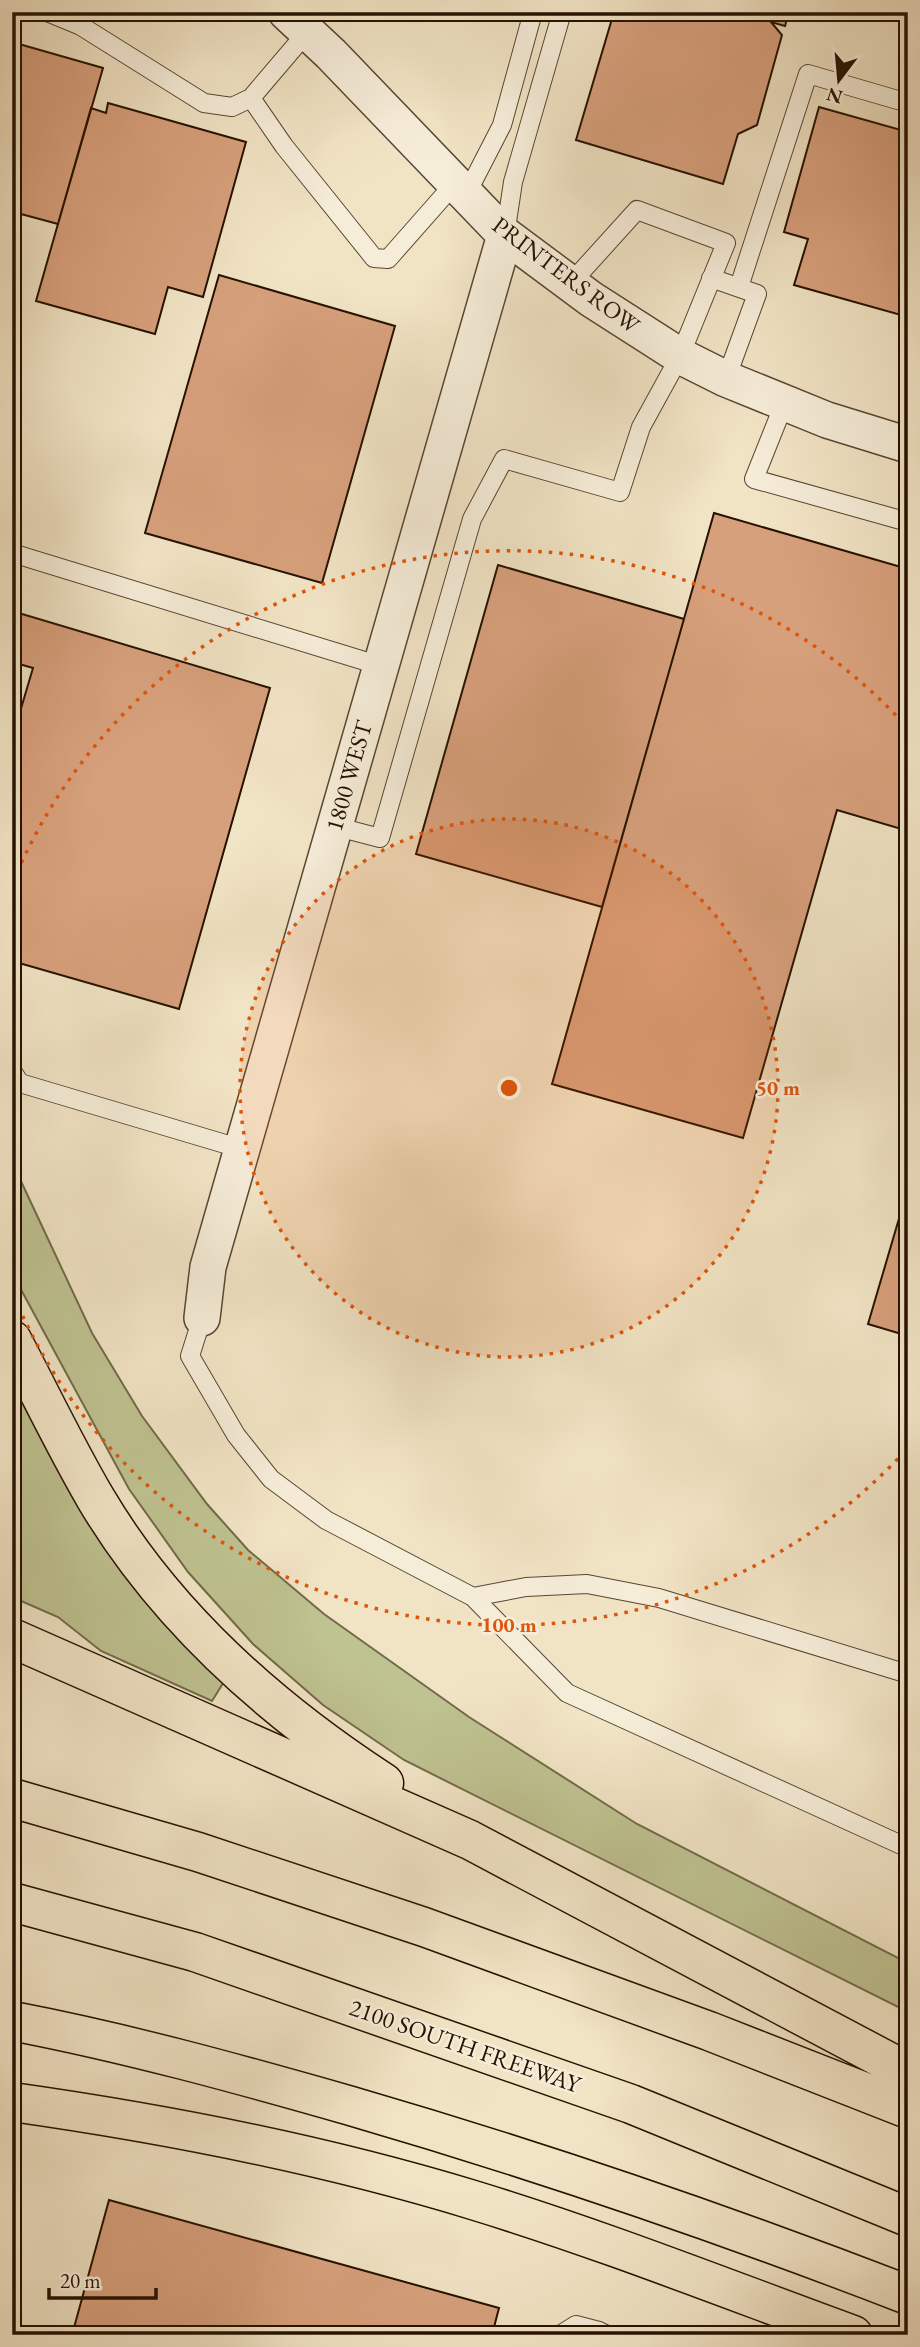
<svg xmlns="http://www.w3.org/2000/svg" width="920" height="2347" font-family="'EB Garamond',serif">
  <rect width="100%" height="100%" fill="#f1e4c5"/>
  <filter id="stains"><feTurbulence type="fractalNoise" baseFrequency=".00286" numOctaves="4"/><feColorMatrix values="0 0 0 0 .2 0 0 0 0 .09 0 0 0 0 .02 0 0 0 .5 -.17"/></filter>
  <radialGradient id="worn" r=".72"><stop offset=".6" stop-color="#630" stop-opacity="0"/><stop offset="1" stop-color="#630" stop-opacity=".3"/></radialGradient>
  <path fill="#bfc291" stroke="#726a48" stroke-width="2" d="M 12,1162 L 92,1333 L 142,1416 L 207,1504 L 248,1550 L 324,1614 L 469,1717 L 637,1824 L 908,1963 L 908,2012 L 404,1760 L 323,1705 L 253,1644 L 188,1572 L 129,1489 L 12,1273 Z
    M 12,1370 L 225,1680 L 212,1701 L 101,1651 L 58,1617 L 12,1597 Z"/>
  <path fill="#d7a07c" stroke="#261100" stroke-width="2" d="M 614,12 L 789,12 L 785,26 L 771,22 L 782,35 L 757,125 L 738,134 L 723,184 L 576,140 Z
    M 12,42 L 103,68 L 58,224 L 21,214 L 14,238 L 12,237 Z
    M 108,103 L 246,142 L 203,297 L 168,287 L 155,334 L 36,301 L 91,108 L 106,113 Z
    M 819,107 L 908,132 L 908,317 L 794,285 L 808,239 L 784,232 Z
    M 219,275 L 395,326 L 322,583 L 145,533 Z
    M 714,513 L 908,569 L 908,831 L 837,810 L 743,1138 L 552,1084 Z
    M 498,565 L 684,619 L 602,907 L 416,854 Z
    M 12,611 L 270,688 L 179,1009 L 12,961 L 12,739 L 33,668 L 12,662 Z
    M 908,1188 L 908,1336 L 868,1324 Z
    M 109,2200 L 499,2308 L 492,2335 L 72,2335 Z"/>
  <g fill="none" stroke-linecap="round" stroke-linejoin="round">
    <g stroke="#594631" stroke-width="20">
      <path id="service" d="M 47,12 L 81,26 L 204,103 L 232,107 L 251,98 L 308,31
        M 251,98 L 284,146 L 374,258 L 388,259 L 455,183
        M 466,195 L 502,125 L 533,12
        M 505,235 L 513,182 L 562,12
        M 711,278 L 757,294 L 726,379
        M 739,287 L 808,74 L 908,103
        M 784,404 L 754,479 L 908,522
        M 12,553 L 381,666
        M 334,826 L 380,838 L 472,519 L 504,459 L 620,492 L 641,427 L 680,356 L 726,243 L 637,210 L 570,284
        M 12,1071 L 20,1083 L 242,1149
        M 202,1318 L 190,1356 L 236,1435 L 271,1479 L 326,1520 L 473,1597 L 567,1693 L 908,1848
        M 473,1597 L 526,1587 L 587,1584 L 659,1598 L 908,1674
        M 560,2335 L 576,2325 L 599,2331 L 607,2335"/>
    </g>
    <g stroke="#594631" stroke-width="38">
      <path id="minor" d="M 286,12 L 331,54 L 505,235 L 591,299 L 680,356 L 726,379 L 827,420 L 908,445
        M 202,1318 L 208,1267 L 505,235"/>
    </g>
    <g stroke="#261100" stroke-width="41">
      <path id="motorway" d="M 12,1340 C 40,1393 66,1448 96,1499 C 166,1617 270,1709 384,1783
        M 12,1638 L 470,1840 L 908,2072
        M 12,1798 L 198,1852 L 424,1927 L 709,2031 L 908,2109
        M 12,1902 L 195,1952 L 631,2104 L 908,2217
        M 12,2021 C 127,2043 239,2074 351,2106 C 540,2161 724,2224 908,2295
        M 12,2102 C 168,2124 322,2154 473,2200 C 601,2239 727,2289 853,2335"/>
    </g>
    <use href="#service" stroke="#f6edd9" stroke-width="18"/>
    <use href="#minor" stroke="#f6edd9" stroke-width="35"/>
    <use href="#motorway" stroke="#f1e4c5" stroke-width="38"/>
  </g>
  <circle cx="509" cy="1088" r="269" fill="#de550b" fill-opacity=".12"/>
  <g fill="none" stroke="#de550b" stroke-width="3.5" stroke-dasharray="3.5 7">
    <circle cx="509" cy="1088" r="269"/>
    <path d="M905 1451A537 537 0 0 1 13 1294M13 882A537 537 0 0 1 905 725"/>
  </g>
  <g text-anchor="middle" stroke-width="5" stroke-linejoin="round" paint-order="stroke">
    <g font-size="24" fill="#261100" stroke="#f6edd9">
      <text transform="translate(566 275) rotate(37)" y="8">PRINTERS ROW</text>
      <text transform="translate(349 776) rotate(-74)" y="8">1800 WEST</text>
      <text transform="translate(465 2046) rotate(19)" y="8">2100 SOUTH FREEWAY</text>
    </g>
  </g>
  <circle cx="509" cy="1088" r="10" fill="#de550b" stroke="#f6edd9" stroke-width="3.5"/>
  <g font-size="21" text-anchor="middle" font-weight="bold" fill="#de550b" stroke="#f6edd9" stroke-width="5" stroke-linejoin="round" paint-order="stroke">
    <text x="778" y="1095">50 m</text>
    <text x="509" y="1632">100 m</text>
  </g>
  <rect width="920" height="2347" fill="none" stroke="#f1e4c5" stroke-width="42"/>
  <rect x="14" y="14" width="892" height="2319" fill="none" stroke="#261100" stroke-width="3.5"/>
  <rect x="21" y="21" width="878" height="2305" fill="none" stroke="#261100" stroke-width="2"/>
  <g transform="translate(839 80) rotate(196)" stroke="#f6edd9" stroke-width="5" paint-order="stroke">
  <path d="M0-5L12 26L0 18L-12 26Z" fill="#261100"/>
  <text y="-10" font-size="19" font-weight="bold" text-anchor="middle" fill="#261100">N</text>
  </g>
  <path d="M49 2288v10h107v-10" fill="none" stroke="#261100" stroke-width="3.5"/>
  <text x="60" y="2288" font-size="21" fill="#261100" stroke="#f6edd9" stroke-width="5" paint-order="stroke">20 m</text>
  <rect width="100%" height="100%" filter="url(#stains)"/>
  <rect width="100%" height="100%" fill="url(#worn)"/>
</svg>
